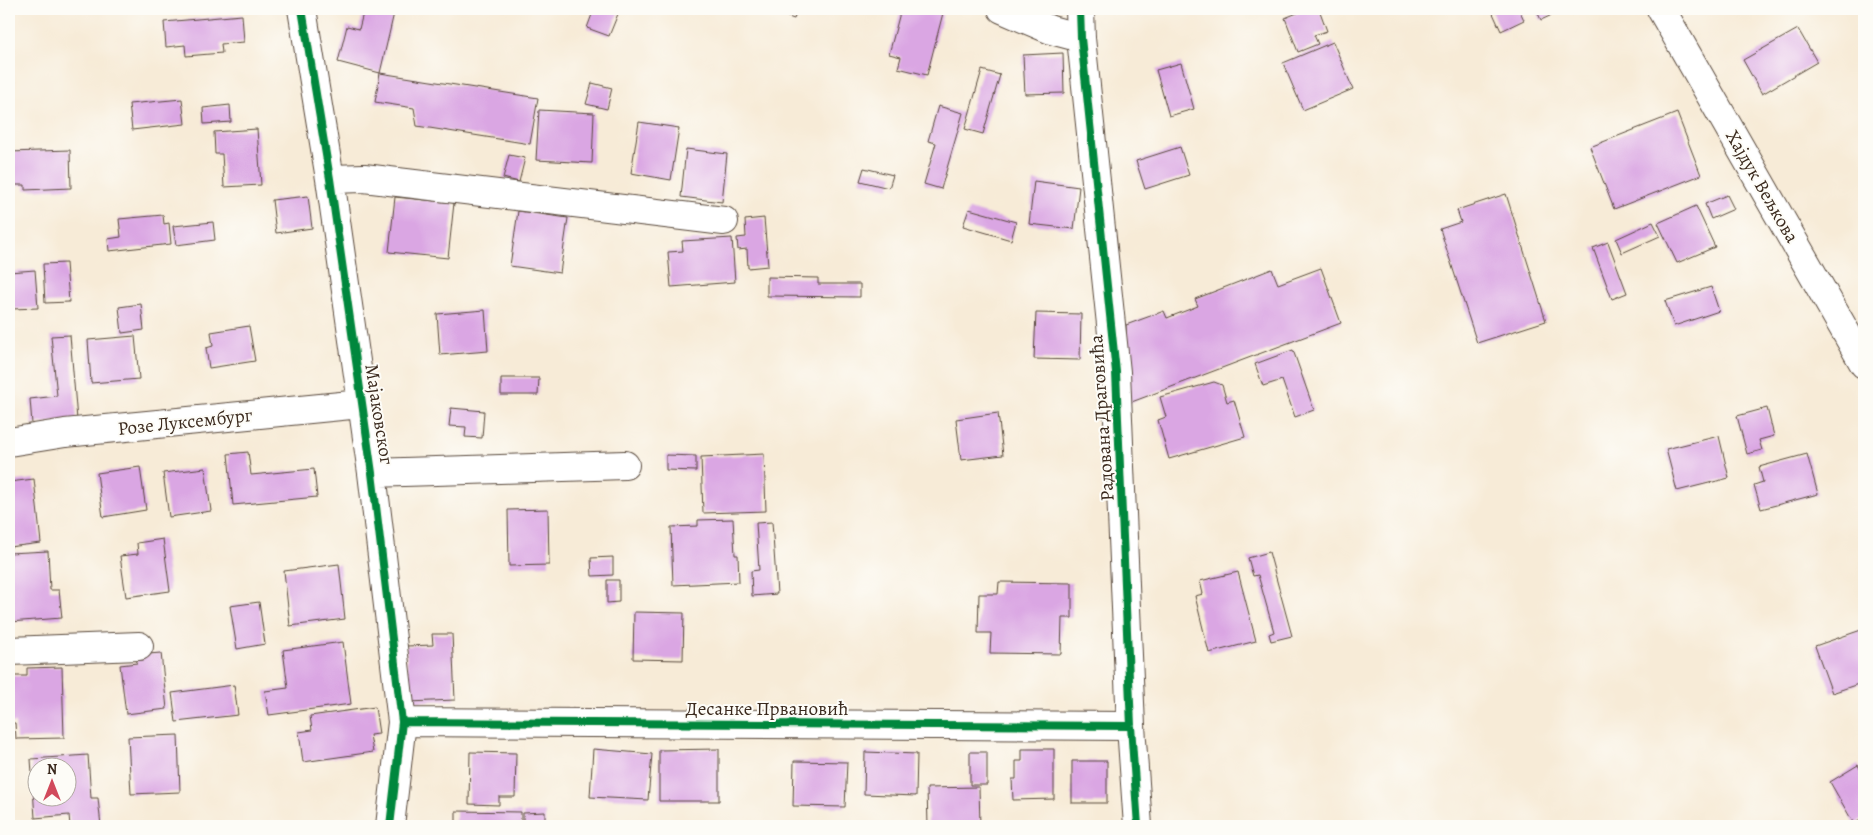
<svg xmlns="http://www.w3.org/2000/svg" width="1873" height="835" font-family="Alegreya,serif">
  <rect width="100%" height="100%" fill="#fdfcf7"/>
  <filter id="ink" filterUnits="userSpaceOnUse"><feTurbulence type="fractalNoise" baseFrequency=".02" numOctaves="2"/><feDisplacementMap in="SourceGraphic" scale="10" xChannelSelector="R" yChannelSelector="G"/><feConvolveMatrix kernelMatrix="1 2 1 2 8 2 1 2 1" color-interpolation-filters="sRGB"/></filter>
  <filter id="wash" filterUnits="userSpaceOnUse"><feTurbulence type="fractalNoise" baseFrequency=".0096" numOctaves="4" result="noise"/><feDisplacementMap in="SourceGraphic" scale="20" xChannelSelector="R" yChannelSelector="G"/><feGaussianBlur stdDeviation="1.12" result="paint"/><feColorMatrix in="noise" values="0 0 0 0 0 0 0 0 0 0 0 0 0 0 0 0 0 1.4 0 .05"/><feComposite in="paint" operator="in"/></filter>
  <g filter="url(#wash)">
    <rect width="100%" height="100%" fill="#f7ebd7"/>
    <g id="blocks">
      <path fill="#daa6e3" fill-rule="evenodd" d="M 364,9 L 376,9 L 394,13 L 380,73 L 538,98 L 530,144 L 417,126 L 414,108 L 375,102 L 380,73 L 338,62 L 347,26 L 359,29 Z
        M 594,9 L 620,9 L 609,36 L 587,28 Z
        M 765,9 L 798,9 L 794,19 Z
        M 901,9 L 937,9 L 937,11 L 943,13 L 927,75 L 898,68 L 901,57 L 889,54 Z
        M 1301,9 L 1319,9 L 1327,31 L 1314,35 L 1318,44 L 1298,52 L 1285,18 L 1302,11 Z
        M 1491,9 L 1519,9 L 1524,20 L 1501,31 Z
        M 1536,9 L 1565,9 L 1541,20 Z
        M 242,15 L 244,42 L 221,44 L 222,53 L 186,56 L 185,45 L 166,47 L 164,22 Z
        M 1798,29 L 1817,62 L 1762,94 L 1743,60 Z
        M 1333,42 L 1353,89 L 1303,110 L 1283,63 Z
        M 1063,53 L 1064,93 L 1025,94 L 1023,55 Z
        M 1181,63 L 1194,109 L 1169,116 L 1156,70 Z
        M 982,70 L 1000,75 L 983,134 L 965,129 Z
        M 592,83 L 612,88 L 607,109 L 586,104 Z
        M 182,99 L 185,124 L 132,130 L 129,104 Z
        M 230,105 L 231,122 L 204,124 L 203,108 Z
        M 938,106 L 963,113 L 941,189 L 924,184 L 936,143 L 928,141 Z
        M 539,110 L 594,113 L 592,163 L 536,160 Z
        M 1677,113 L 1701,175 L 1614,209 L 1590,147 Z
        M 639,122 L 679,128 L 671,180 L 631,173 Z
        M 257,129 L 261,185 L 224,187 L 222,154 L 215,154 L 214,132 Z
        M 1180,147 L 1189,175 L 1145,189 L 1136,161 Z
        M 686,149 L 727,154 L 722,202 L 681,197 Z
        M 70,150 L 71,188 L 25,190 L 25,185 L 9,185 L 9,152 Z
        M 509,155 L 525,158 L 519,182 L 503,178 Z
        M 864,168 L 893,175 L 889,188 L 860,181 Z
        M 1034,181 L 1079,187 L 1074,229 L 1029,224 Z
        M 1506,194 L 1546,321 L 1477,343 L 1440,229 L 1461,222 L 1457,210 Z
        M 1727,195 L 1734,209 L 1711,219 L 1705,204 Z
        M 308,196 L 312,228 L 276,233 L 272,200 Z
        M 395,197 L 454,203 L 448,258 L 389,252 Z
        M 1696,206 L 1715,247 L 1677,263 L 1658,223 Z
        M 969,209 L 1016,222 L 1011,240 L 963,226 Z
        M 518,211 L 568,218 L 560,273 L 510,266 Z
        M 163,215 L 164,224 L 169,223 L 171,244 L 109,251 L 108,239 L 121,237 L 119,219 Z
        M 764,218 L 768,266 L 748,268 L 747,249 L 738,250 L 737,238 L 746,237 L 745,220 Z
        M 213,222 L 215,240 L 176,245 L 173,226 Z
        M 1653,222 L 1660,236 L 1622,253 L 1616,239 Z
        M 1864,230 L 1864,241 L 1860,233 Z
        M 732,238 L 735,282 L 671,287 L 668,252 L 683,251 L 682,241 Z
        M 1608,242 L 1627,293 L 1612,299 L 1593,248 Z
        M 66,263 L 69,302 L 45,303 L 43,264 Z
        M 1321,268 L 1341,323 L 1129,403 L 1126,325 L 1164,311 L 1167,318 L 1198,306 L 1195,299 L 1272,269 L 1278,284 Z
        M 35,270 L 38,308 L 12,309 L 11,296 L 9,296 L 9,272 Z
        M 767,277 L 818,278 L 818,284 L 860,284 L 860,297 L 767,296 Z
        M 1711,287 L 1719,311 L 1674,326 L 1665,301 Z
        M 141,304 L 144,330 L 122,333 L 119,307 Z
        M 485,310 L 488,351 L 440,355 L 437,314 Z
        M 1036,313 L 1081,314 L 1080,360 L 1034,359 Z
        M 249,326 L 255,361 L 209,368 L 206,348 L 213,346 L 211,332 Z
        M 70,335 L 77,420 L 32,424 L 30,399 L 57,396 L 51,336 Z
        M 135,336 L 139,379 L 91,383 L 88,340 Z
        M 1293,350 L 1314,410 L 1295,417 L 1282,380 L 1263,386 L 1255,364 Z
        M 501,378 L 539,378 L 538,395 L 501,395 Z
        M 1214,382 L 1222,385 L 1227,402 L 1234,400 L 1245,437 L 1169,459 L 1158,420 L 1166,417 L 1160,397 Z
        M 451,408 L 484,411 L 482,438 L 465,437 L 466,427 L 449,426 Z
        M 1767,408 L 1774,436 L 1759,440 L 1762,450 L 1747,454 L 1737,416 Z
        M 998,413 L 1003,455 L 961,460 L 956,419 Z
        M 1719,436 L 1729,478 L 1677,491 L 1666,449 Z
        M 248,452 L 251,475 L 314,469 L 317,497 L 233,505 L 228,454 Z
        M 764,454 L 766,511 L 703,513 L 701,457 Z
        M 1807,454 L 1818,494 L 1761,509 L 1754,485 L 1763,482 L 1759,467 Z
        M 666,455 L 696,456 L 696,471 L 666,470 Z
        M 140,467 L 146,510 L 103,517 L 97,473 Z
        M 205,468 L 211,511 L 169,517 L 163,473 Z
        M 34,479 L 41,543 L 9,547 L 9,482 Z
        M 548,509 L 549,565 L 509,566 L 508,510 Z
        M 733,519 L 735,555 L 738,555 L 739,582 L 673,585 L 671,527 L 698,526 L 698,520 Z
        M 772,522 L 777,594 L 752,596 L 751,571 L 759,570 L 756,523 Z
        M 163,539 L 170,591 L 126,597 L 120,556 L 138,554 L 137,543 Z
        M 48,551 L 50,590 L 59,590 L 62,618 L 9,622 L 9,553 Z
        M 1269,552 L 1292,636 L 1271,641 L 1269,634 L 1274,632 L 1258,575 L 1253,576 L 1248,558 Z
        M 613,557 L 613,575 L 592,576 L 591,558 Z
        M 339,564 L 345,619 L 290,626 L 284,571 Z
        M 1238,572 L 1256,641 L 1209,653 L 1195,596 L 1203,594 L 1200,581 Z
        M 607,580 L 619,580 L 619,602 L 607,603 Z
        M 999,582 L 1072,583 L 1072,618 L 1062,618 L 1061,654 L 990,653 L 991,633 L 978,633 L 979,594 L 998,594 Z
        M 259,602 L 265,644 L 237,649 L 230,606 Z
        M 634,612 L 684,613 L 683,660 L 633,659 Z
        M 1864,629 L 1864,682 L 1832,693 L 1815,646 Z
        M 432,634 L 452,634 L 455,700 L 409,702 L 406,646 L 433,645 Z
        M 343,642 L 351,704 L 269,715 L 265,691 L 288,688 L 283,650 Z
        M 161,653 L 167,709 L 126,714 L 120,665 L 137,663 L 136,655 Z
        M 62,667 L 64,738 L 16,739 L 15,723 L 9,723 L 9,676 L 27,676 L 27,668 Z
        M 234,685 L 238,715 L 176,722 L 172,693 Z
        M 375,707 L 379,734 L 370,735 L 373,752 L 303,762 L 299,732 L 312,730 L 310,716 Z
        M 178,735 L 180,792 L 131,794 L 128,737 Z
        M 593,749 L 652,754 L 648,800 L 590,797 Z
        M 719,749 L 719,801 L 659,801 L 659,750 Z
        M 1022,749 L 1054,749 L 1054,799 L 1013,800 L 1012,779 L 1016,779 L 1016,761 L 1022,761 Z
        M 470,752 L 516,753 L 515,797 L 499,797 L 499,805 L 469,804 Z
        M 865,752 L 917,754 L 916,796 L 864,794 Z
        M 970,752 L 987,752 L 987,785 L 970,785 Z
        M 88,755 L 91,798 L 98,798 L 101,826 L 70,826 L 69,815 L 35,818 L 31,759 ZM 38,768 L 68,768 L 68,798 L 38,798 Z
        M 794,761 L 847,762 L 845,807 L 793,806 Z
        M 1072,761 L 1107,761 L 1107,803 L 1072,803 Z
        M 1858,765 L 1864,776 L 1864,818 L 1854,824 L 1830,782 Z
        M 979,787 L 980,826 L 928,826 L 927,788 Z
        M 456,811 L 521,812 L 521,826 L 456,826 Z
        M 545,812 L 545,826 L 523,826 L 523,813 Z"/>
    </g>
  </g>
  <g filter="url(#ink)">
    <use href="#blocks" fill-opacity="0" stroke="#57473a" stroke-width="1"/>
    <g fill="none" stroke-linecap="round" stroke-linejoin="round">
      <g stroke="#57473a" stroke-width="30">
        <path id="minor" d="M 302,9 L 330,179 L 372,473 L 402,722 L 390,826
          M 1002,9 L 1051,30 L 1081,38
          M 1080,9 L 1081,38 L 1116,372 L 1131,726 L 1138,826
          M 1661,9 L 1864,364
          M 330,179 L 364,178 L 724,221
          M 9,442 L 65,433 L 361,404
          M 372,473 L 625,465
          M 9,651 L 139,646
          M 402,722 L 1131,726"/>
      </g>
      <use href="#minor" stroke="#fff" stroke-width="28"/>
      <g stroke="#fdfcf7" stroke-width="11">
        <path id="cycleway" d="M 302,9 L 330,179 L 372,473 L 402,722 L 390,826
          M 1080,9 L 1081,38 L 1116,372 L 1131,726 L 1138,826
          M 402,722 L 1131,726"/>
      </g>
      <use href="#cycleway" stroke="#00873e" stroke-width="8"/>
    </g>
  </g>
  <g text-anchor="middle" stroke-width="4" stroke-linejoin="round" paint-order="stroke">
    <g font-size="19" fill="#3b2a1e" stroke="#fdfcf7">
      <text transform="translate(1763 186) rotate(60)" y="7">Хајдук Вељкова</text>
      <text transform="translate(380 414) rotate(81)" y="7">Мајаковског</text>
      <text transform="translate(1101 418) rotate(-94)" y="7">Радована Драговића</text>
      <text transform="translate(185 421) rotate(-6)" y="7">Розе Луксембург</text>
      <text x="767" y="715">Десанке Првановић</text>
    </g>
  </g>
  <rect width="1873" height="835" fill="none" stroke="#fdfcf7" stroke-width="30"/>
  <g transform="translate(52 782)"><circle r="24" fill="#fdfcf7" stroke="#afa8a0"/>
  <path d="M0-4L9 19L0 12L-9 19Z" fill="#d1495b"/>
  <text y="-8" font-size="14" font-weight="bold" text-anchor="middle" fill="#3b2a1e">N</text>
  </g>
</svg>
